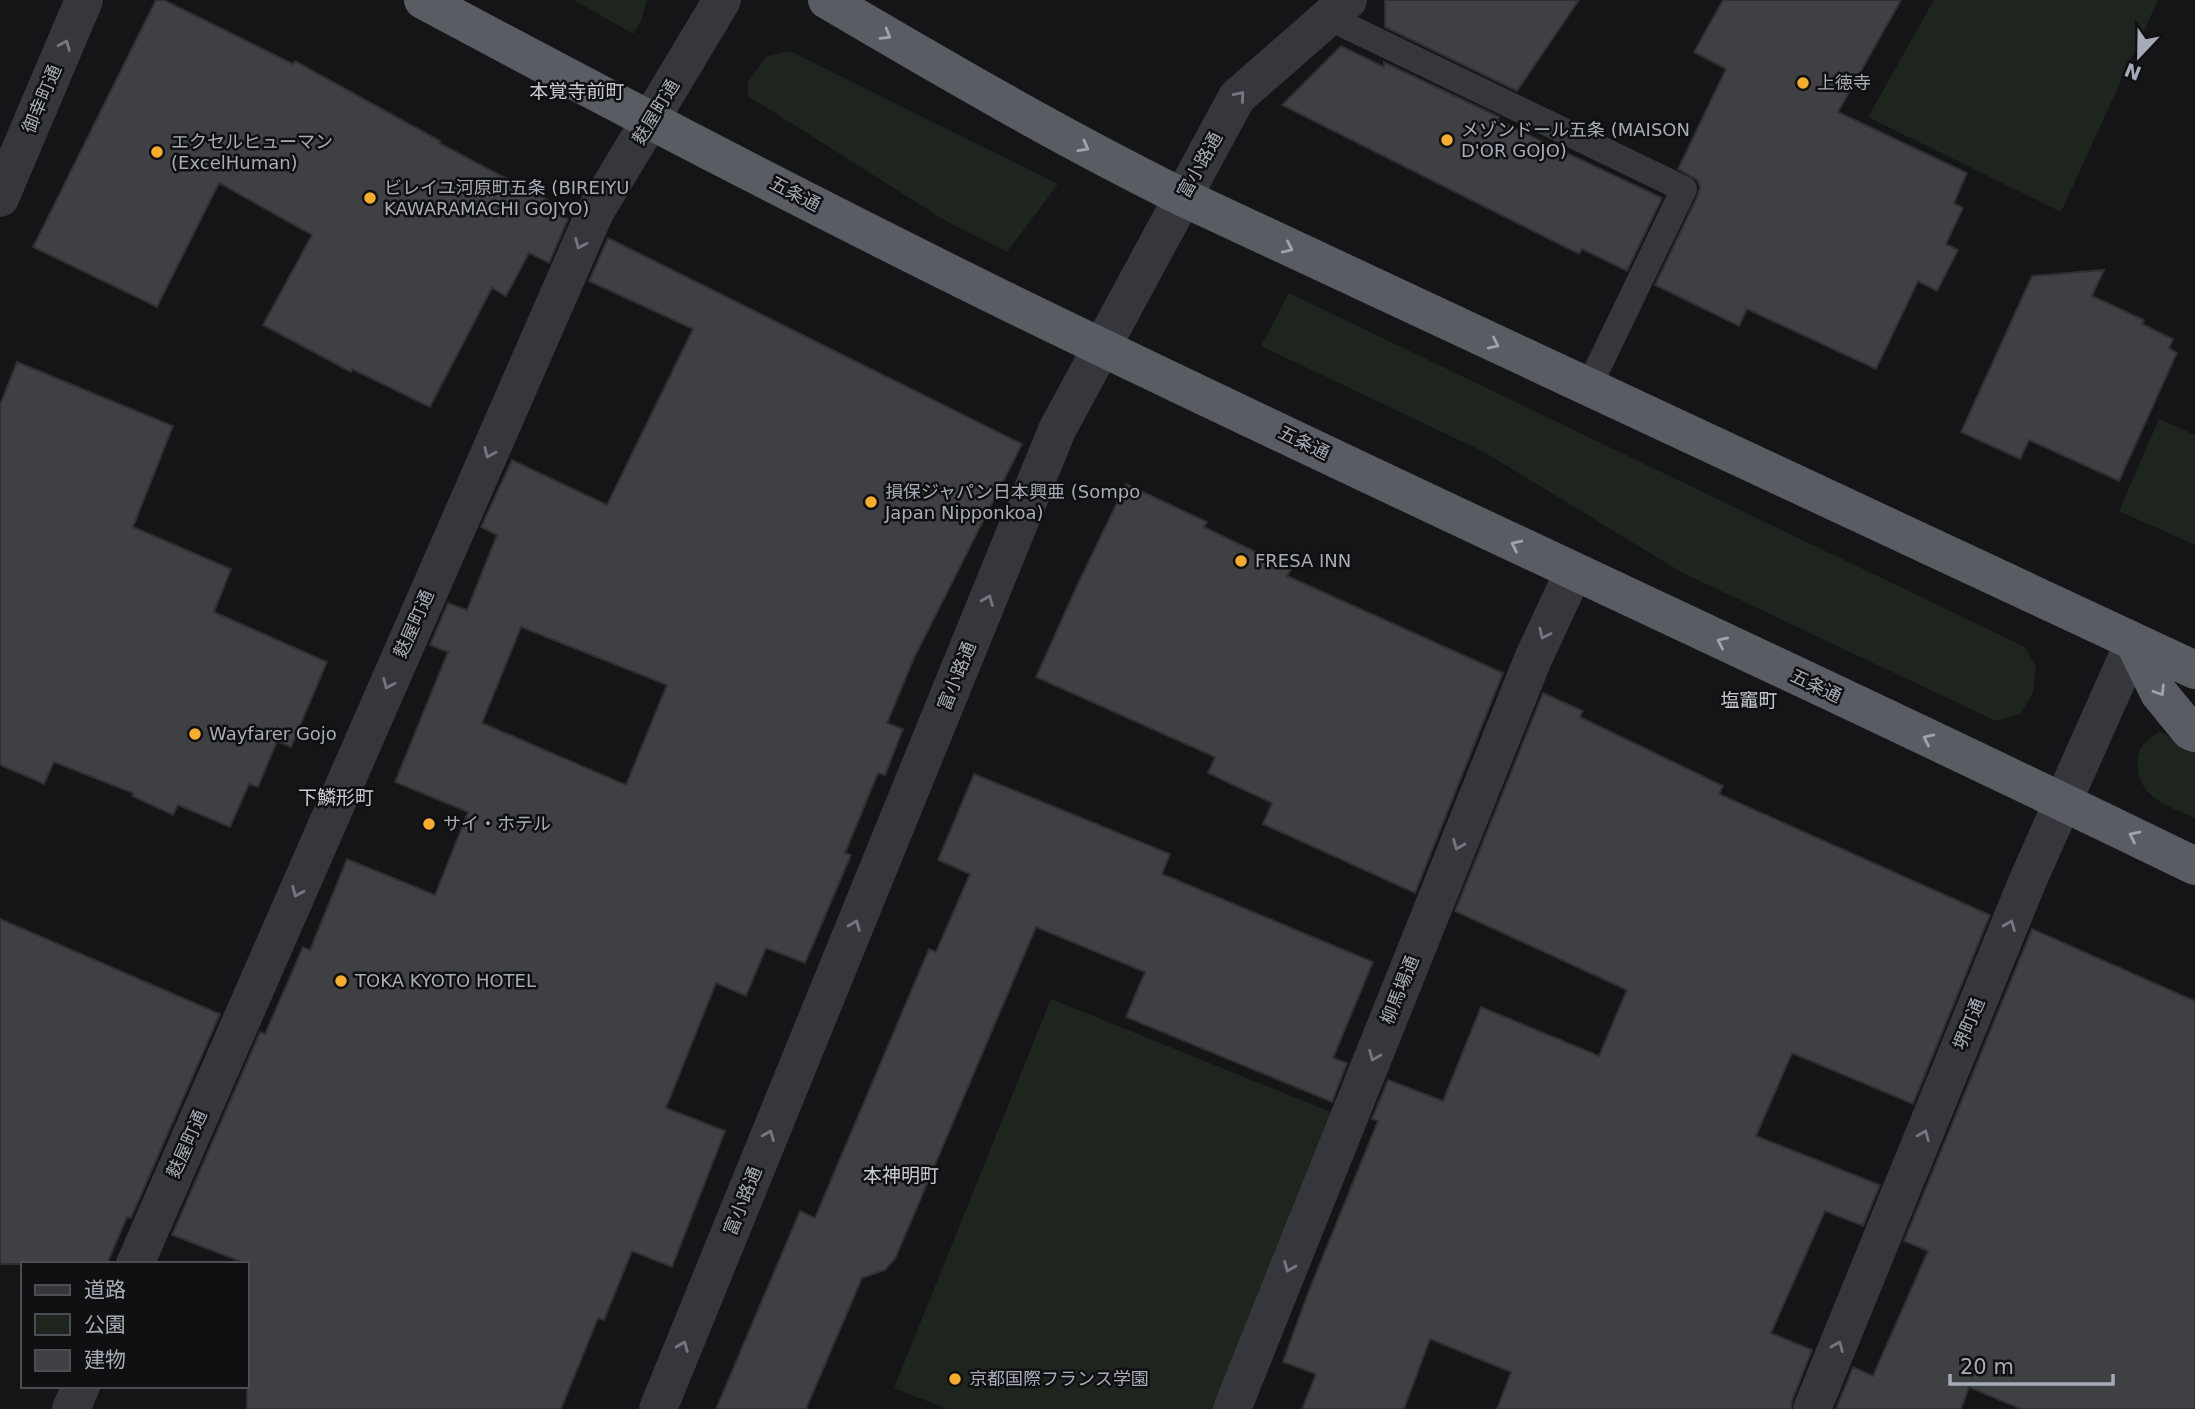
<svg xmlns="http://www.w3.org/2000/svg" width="2195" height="1409" font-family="'DejaVu Sans','Noto Sans JP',sans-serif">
  <rect width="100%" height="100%" fill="#151517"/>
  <path fill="#1d251e" d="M 574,0 L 647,0 L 641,21 L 633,34 Z
    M 1934,0 L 2158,0 L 2061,212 L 1868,117 Z
    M 790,51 L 1058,184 L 1007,252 L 946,221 L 748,96 L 748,82 L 767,56 Z
    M 1289,293 L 2025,647 L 2036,667 L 2033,693 L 2020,714 L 1996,721 L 1681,572 L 1484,452 L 1261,346 Z
    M 2159,419 L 2195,435 L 2195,545 L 2119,511 Z
    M 2160,731 L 2195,753 L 2195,818 C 2180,811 2163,806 2151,795 C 2139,785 2134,765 2140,750 C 2144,742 2153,736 2160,731 Z
    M 1051,999 L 1336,1114 L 1217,1409 L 947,1409 L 894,1388 Z"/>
  <path fill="#3f4044" stroke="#2f2f33" stroke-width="2" fill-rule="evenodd" d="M 156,0 L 164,0 L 293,64 L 295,61 L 440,141 L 439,143 L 555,204 L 552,211 L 568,219 L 549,263 L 529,253 L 506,296 L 492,288 L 430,407 L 352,369 L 351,372 L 263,325 L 312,235 L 219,183 L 157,307 L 33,247 Z
    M 1385,0 L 1579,0 L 1517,91 L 1385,27 Z
    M 1723,0 L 1901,0 L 1838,112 L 1967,173 L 1954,203 L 1963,208 L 1946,244 L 1958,250 L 1937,291 L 1918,281 L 1876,369 L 1747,309 L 1739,326 L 1655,285 L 1698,195 L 1700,187 L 1697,180 L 1678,169 L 1726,69 L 1694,52 Z
    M 1341,46 L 1384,67 L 1384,62 L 1499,117 L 1497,120 L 1662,198 L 1627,271 L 1582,249 L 1579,254 L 1282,105 Z
    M 608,238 L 1022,444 L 914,658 L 887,723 L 903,729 L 885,775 L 878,773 L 845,853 L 851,855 L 805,963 L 766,948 L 746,996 L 716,983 L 666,1108 L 725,1131 L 672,1267 L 632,1251 L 604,1320 L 598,1318 L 561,1409 L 247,1409 L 247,1264 L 172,1235 L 260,1032 L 265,1034 L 303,947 L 310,950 L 347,859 L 435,895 L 468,812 L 395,782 L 448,652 L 430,645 L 448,603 L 467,610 L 497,535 L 481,527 L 512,460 L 607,505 L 693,329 L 589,281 ZM 521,627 L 667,685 L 626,785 L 482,723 Z
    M 2104,270 L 2092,296 L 2144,320 L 2142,324 L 2173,339 L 2169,348 L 2177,353 L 2119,481 L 2029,440 L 2020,459 L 1961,432 L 2032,276 Z
    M 17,362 L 173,426 L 133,527 L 231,569 L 214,612 L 327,662 L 291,747 L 277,741 L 258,787 L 249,784 L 230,827 L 178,805 L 173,815 L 132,796 L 133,793 L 54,762 L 44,784 L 0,765 L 0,405 Z
    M 1126,484 L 1207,522 L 1204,527 L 1291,569 L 1287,576 L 1503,673 L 1415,893 L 1263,824 L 1272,803 L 1208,773 L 1215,757 L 1036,677 L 1076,588 Z
    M 1543,693 L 1583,711 L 1580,717 L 1723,786 L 1719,794 L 1990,915 L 1913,1104 L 1792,1053 L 1756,1136 L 1880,1185 L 1863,1226 L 1825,1211 L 1771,1333 L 1812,1350 L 1792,1401 L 1791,1409 L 1497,1409 L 1511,1372 L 1430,1339 L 1404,1409 L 1302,1409 L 1316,1374 L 1283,1362 L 1308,1293 L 1378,1121 L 1372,1119 L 1388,1080 L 1443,1101 L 1481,1007 L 1599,1056 L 1627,990 L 1455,911 Z
    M 974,774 L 1170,854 L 1162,874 L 1373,962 L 1333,1058 L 1347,1063 L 1332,1102 L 1126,1017 L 1145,972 L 1036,927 L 895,1259 L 885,1270 L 862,1278 L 806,1409 L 716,1409 L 800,1211 L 815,1218 L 929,949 L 936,952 L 970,874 L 938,860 Z
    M 0,919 L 220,1014 L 131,1218 L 127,1217 L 107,1264 L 0,1264 Z
    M 2032,929 L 2195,1001 L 2195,1409 L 2021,1409 L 1969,1387 L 1961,1409 L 1836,1409 L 1853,1367 L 1873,1376 L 1928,1251 L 1904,1241 Z"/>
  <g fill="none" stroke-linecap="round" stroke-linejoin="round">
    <path stroke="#36373c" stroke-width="26" d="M 1328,17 L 1684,189 L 1588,388"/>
    <path stroke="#36373c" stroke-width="38" d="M 0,198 L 84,0
      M 135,1264 L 595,212 L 722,0
      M 71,1409 L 81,1386
      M 658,1409 L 1057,430 L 1237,97 L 1348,0
      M 1232,1409 L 1533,659 L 1573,573
      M 1812,1409 L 2028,880 L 2134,642"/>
    <path stroke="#5a5c64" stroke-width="38" d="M 423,0 C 615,103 809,204 1004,300 C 1399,493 1800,673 2195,866
      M 827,0 C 944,69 1061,137 1182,197 L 2195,670
      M 2134,642 L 2159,693 L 2190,731 L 2195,733"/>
  </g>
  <defs><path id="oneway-chevron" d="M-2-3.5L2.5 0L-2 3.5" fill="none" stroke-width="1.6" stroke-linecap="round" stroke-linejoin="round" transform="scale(1.75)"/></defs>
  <g stroke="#9ea4af">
    <use href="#oneway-chevron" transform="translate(886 35) rotate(31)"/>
    <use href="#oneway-chevron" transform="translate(1084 147) rotate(29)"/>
    <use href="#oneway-chevron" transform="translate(1288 248) rotate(25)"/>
    <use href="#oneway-chevron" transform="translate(1494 344) rotate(25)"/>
    <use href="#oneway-chevron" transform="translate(1516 545) rotate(-154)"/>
    <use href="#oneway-chevron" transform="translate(1722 642) rotate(-155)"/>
    <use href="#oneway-chevron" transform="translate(2160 691) rotate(58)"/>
    <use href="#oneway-chevron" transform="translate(1928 739) rotate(-155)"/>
    <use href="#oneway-chevron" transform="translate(2134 836) rotate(-154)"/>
  </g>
  <g stroke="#747780">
    <use href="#oneway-chevron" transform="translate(65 45) rotate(-67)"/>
    <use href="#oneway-chevron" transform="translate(1240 96) rotate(-49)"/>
    <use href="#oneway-chevron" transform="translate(580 244) rotate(114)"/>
    <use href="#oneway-chevron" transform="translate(489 453) rotate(114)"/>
    <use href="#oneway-chevron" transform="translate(988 600) rotate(-68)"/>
    <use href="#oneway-chevron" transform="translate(1544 634) rotate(115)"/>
    <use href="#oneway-chevron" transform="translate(388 684) rotate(114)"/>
    <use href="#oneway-chevron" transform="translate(1458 845) rotate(112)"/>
    <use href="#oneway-chevron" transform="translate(297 892) rotate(114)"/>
    <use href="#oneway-chevron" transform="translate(855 925) rotate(-68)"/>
    <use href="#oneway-chevron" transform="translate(2010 925) rotate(-68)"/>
    <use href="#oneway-chevron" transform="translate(1374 1056) rotate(112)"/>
    <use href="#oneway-chevron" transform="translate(769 1135) rotate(-68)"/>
    <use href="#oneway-chevron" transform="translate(1924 1135) rotate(-68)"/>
    <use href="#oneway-chevron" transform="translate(1289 1267) rotate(112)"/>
    <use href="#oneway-chevron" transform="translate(683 1346) rotate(-68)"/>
    <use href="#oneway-chevron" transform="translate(1838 1346) rotate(-68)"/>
  </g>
  <g fill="#f6ac2d" stroke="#101012" stroke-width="2.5">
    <circle cx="1803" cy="83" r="7"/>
    <circle cx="1447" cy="140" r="7"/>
    <circle cx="157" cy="152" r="7"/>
    <circle cx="370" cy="198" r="7"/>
    <circle cx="871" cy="502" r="7"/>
    <circle cx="1241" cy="561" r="7"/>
    <circle cx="195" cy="734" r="7"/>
    <circle cx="429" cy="824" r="7"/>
    <circle cx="341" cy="981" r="7"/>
    <circle cx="955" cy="1379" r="7"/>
  </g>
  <g text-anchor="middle" stroke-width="5" stroke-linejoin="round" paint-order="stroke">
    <g font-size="18" fill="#a6acb7" stroke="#101012" text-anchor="start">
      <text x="1817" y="89">上徳寺</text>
      <text x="1461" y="136">メゾンドール五条 (MAISON<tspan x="1461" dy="21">D'OR GOJO)</tspan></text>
      <text x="171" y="148">エクセルヒューマン<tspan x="171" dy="21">(ExcelHuman)</tspan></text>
      <text x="384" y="194">ビレイユ河原町五条 (BIREIYU<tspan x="384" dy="21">KAWARAMACHI GOJYO)</tspan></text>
      <text x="885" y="498">損保ジャパン日本興亜 (Sompo<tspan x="885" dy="21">Japan Nipponkoa)</tspan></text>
      <text x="1255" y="567">FRESA INN</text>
      <text x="209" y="740">Wayfarer Gojo</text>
      <text x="443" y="830">サイ・ホテル</text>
      <text x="355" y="987">TOKA KYOTO HOTEL</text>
      <text x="969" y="1385">京都国際フランス学園</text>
    </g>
    <g font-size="18" fill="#a6acb7" stroke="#101012">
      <text transform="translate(42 99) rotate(-67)" y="6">御幸町通</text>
      <text transform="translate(656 112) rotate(-59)" y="6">麩屋町通</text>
      <text transform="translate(1200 165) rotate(-61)" y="6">富小路通</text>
      <text transform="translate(795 194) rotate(27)" y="6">五条通</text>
      <text transform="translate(1304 443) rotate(26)" y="6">五条通</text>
      <text transform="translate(414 624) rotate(-66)" y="6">麩屋町通</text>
      <text transform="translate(957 676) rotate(-68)" y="6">富小路通</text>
      <text transform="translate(1816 686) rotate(25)" y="6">五条通</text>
      <text transform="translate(1400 990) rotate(-68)" y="6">柳馬場通</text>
      <text transform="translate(1969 1024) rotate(-68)" y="6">堺町通</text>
      <text transform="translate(187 1144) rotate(-66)" y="6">麩屋町通</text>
      <text transform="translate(743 1201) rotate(-68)" y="6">富小路通</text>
    </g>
    <g font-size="19" fill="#c7cbd3" stroke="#101012">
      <text x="577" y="98">本覚寺前町</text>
      <text x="1749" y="707">塩竈町</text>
      <text x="336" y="804">下鱗形町</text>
      <text x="901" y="1182">本神明町</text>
    </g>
  </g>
  <rect x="21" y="1262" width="228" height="126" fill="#101012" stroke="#4c4e54" stroke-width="2"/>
  <rect x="35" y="1285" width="35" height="10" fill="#36373c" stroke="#4c4e54" stroke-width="2"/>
  <text x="84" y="1297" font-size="21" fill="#a6acb7">道路</text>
  <rect x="35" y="1314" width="35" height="21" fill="#1d251e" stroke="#4c4e54" stroke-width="2"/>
  <text x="84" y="1332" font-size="21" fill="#a6acb7">公園</text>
  <rect x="35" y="1350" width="35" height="21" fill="#3f4044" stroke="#4c4e54" stroke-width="2"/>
  <text x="84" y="1367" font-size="21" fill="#a6acb7">建物</text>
  <g transform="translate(2139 56) rotate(202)" stroke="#101012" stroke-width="5" paint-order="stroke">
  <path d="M0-5L12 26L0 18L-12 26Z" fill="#a6acb7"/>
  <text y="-10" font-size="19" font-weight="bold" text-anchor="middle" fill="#a6acb7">N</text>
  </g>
  <path d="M1950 1374v10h163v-10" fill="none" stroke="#a6acb7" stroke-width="3.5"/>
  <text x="1960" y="1374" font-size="21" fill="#a6acb7" stroke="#101012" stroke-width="5" paint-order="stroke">20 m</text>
</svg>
